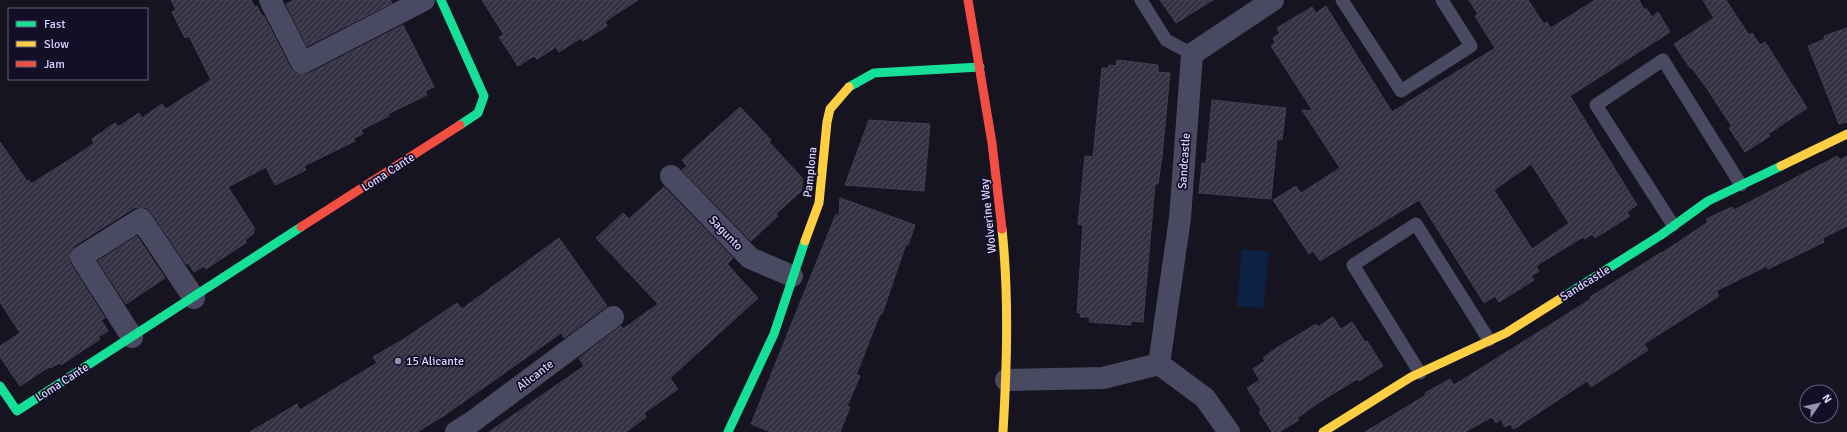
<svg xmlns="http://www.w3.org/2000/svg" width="1847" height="432" font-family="Signika,sans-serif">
  <defs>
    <pattern id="building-hatch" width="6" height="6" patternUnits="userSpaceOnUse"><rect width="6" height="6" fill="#343243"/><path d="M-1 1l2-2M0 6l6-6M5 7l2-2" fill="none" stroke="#514f5f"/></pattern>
  </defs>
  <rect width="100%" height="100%" fill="#161421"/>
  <path fill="#0d2144" d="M 1242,249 L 1269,252 L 1263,308 L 1237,306 Z"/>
  <path fill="url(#building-hatch)" stroke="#433f54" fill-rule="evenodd" d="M 171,0 L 251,0 L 255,7 L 257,6 L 262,16 L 264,16 L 291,69 L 295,73 L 301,75 L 308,74 L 403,25 L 434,87 L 425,91 L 427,95 L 388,114 L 389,116 L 361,130 L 363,134 L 354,138 L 355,141 L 304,166 L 306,170 L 275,185 L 266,167 L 228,187 L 255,229 L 253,231 L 254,233 L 245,240 L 247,242 L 206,269 L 204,266 L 194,272 L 188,263 L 186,264 L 151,212 L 147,208 L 141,207 L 134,208 L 74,246 L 70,252 L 69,258 L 70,263 L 105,318 L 101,320 L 108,331 L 98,337 L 100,339 L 61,365 L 60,363 L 50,368 L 49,367 L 20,386 L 0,357 L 0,346 L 20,333 L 0,302 L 0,142 L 27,181 L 29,180 L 31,184 L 86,149 L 94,143 L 92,139 L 115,123 L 118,127 L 139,113 L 142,118 L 162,104 L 166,109 L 211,80 L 189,36 L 185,38 L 172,12 L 176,10 Z
    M 294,0 L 390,0 L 392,3 L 307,46 L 286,4 Z
    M 482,0 L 638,0 L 613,16 L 605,22 L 607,26 L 583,41 L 581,38 L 559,52 L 556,47 L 537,59 L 534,56 L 518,66 L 499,37 L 504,35 Z
    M 1160,0 L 1213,0 L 1176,23 Z
    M 1469,0 L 1528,0 L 1544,24 L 1547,22 L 1551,28 L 1595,0 L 1639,0 L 1644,10 L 1646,8 L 1652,17 L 1658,12 L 1670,32 L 1570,96 L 1637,205 L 1627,212 L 1630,216 L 1595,238 L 1592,234 L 1585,239 L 1583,237 L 1536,266 L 1539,271 L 1531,276 L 1534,280 L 1499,302 L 1495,296 L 1484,303 L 1419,200 L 1320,261 L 1313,251 L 1309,254 L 1273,200 L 1296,186 L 1301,193 L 1340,168 L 1302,110 L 1313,111 L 1271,46 L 1275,43 L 1273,38 L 1280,33 L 1277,28 L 1312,7 L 1316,13 L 1326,6 L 1392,112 L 1495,48 L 1475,16 L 1478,14 ZM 1531,164 L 1569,223 L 1532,249 L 1494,190 Z
    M 1703,0 L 1726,0 L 1749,35 L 1752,33 L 1760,45 L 1765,42 L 1807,108 L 1768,134 L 1770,136 L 1745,152 L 1729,128 L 1732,127 L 1706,87 L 1692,68 L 1690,68 L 1674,44 L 1714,18 Z
    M 1847,28 L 1847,122 L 1839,124 L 1808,46 L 1825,39 L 1824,36 Z
    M 1117,60 L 1158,65 L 1158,72 L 1170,73 L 1162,157 L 1158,184 L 1155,184 L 1143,322 L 1131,321 L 1131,325 L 1089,322 L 1090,317 L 1080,317 L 1081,313 L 1077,313 L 1083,225 L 1078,224 L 1085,156 L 1093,157 L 1102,68 L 1109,68 L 1109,65 L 1116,66 Z
    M 1212,100 L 1286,108 L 1282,140 L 1277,139 L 1271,199 L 1199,193 L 1202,163 L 1206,163 Z
    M 740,107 L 771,140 L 769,142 L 803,179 L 801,191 L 776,214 L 778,216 L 751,241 L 682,170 L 687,166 L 682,160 Z
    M 869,120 L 930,124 L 924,191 L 845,185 Z
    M 1837,156 L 1840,160 L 1847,156 L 1847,226 L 1823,238 L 1824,242 L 1812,248 L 1768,269 L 1767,266 L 1716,291 L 1719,296 L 1644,344 L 1648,350 L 1591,387 L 1587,381 L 1514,429 L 1510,424 L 1505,427 L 1501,419 L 1496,423 L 1492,417 L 1465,432 L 1365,432 L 1426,395 L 1425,393 L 1450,379 L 1454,385 L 1545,328 L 1591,299 L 1590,297 L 1662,252 L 1662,253 L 1708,222 L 1706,219 L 1732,207 L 1734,210 Z
    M 664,187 L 733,258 L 727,264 L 758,298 L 670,378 L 678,389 L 644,413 L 646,417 L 626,432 L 489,432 L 584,366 L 579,358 L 621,326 L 623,329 L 658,304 L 596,238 L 623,213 L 629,219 Z
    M 840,198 L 915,225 L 908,245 L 906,244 L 882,314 L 880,314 L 856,375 L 860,376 L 847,406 L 850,407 L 840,432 L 771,432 L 751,424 L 836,214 L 839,217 Z
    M 137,236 L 165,278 L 126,304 L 98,261 Z
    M 559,238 L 607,306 L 564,338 L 561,333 L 445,415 L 417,432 L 250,432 L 297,404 L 300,410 L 377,363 L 373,357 L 404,339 L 457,303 L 462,309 Z
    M 1333,317 L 1341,329 L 1352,322 L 1365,342 L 1367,341 L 1383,366 L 1359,381 L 1357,379 L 1318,403 L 1297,418 L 1299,420 L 1279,432 L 1272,432 L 1259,412 L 1261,410 L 1247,388 L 1260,380 L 1253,369 L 1265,361 L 1263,358 L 1275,349 L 1316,324 L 1318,327 Z"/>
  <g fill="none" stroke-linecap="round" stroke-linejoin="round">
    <path stroke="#4a4962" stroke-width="13" d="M 1141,0 L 1166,40 L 1192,54
      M 1342,0 L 1401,91 L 1471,46 L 1442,0
      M 1673,225 L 1596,105 L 1663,60 L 1741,185
      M 1420,373 L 1353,265 L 1416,224 L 1489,340"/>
    <path stroke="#4a4962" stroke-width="22" d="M 270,0 L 302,63 L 424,0
      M 671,176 L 750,258 L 792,276
      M 132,337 L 81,257 L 141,219 L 194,298
      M 1159,364 L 1180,218 L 1192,54 L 1273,0
      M 1006,380 L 1103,378 L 1159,364 L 1205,398 L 1229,432
      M 456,432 L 472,422 L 613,317"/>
    <path stroke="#16e098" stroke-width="9" d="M 441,0 L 484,96 L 478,113 L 460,125
      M 849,87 L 874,73 L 980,67
      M 1563,297 L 1661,235 L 1708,201 L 1781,166
      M 0,386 L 17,411 L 301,227
      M 728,432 L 774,334 L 805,241"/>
    <path stroke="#ffcf43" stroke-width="9" d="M 1781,166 L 1847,134
      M 1002,229 C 1009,296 1007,364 1003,432
      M 805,241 L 819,203 L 827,122 L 830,109 L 849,87
      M 1323,432 L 1411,377 L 1506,333 L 1563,297"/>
    <path stroke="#f24e42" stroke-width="9" d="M 968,0 L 992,143 L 1002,229
      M 301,227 L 460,125"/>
  </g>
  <circle fill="#9591b1" stroke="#130f26" stroke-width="1.5" cx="398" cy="361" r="4"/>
  <g text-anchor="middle" stroke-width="3.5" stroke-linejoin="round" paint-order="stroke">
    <g font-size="12" fill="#d9d4ff" stroke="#130f26">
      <text transform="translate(1184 161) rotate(-86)" y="4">Sandcastle</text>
      <text transform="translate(388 172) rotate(-33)" y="4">Loma Cante</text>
      <text transform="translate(810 172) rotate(-84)" y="4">Pamplona</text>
      <text transform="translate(988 216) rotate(-96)" y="4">Wolverine Way</text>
      <text transform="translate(726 233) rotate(46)" y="4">Sagunto</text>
      <text transform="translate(1585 283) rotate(-32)" y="4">Sandcastle</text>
      <text transform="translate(535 375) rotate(-37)" y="4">Alicante</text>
      <text transform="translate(62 382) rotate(-33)" y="4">Loma Cante</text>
    </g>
    <g font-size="12" fill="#d9d4ff" stroke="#130f26" text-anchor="start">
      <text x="406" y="365">15 Alicante</text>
    </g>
  </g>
  <rect x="8" y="8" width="140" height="72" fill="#130f26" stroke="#625e7d"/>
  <rect x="16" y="21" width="20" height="6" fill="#16e098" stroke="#625e7d"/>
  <text x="44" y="28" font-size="12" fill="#d9d4ff">Fast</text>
  <rect x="16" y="41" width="20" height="6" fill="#ffcf43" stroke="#625e7d"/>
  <text x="44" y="48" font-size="12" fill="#d9d4ff">Slow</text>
  <rect x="16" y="61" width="20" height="6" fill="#f24e42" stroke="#625e7d"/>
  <text x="44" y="68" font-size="12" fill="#d9d4ff">Jam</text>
  <g transform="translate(1819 404) rotate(56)"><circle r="19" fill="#130f26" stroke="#625e7d"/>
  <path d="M0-3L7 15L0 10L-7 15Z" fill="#9591b1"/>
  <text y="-6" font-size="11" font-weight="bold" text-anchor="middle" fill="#d9d4ff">N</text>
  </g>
</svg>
